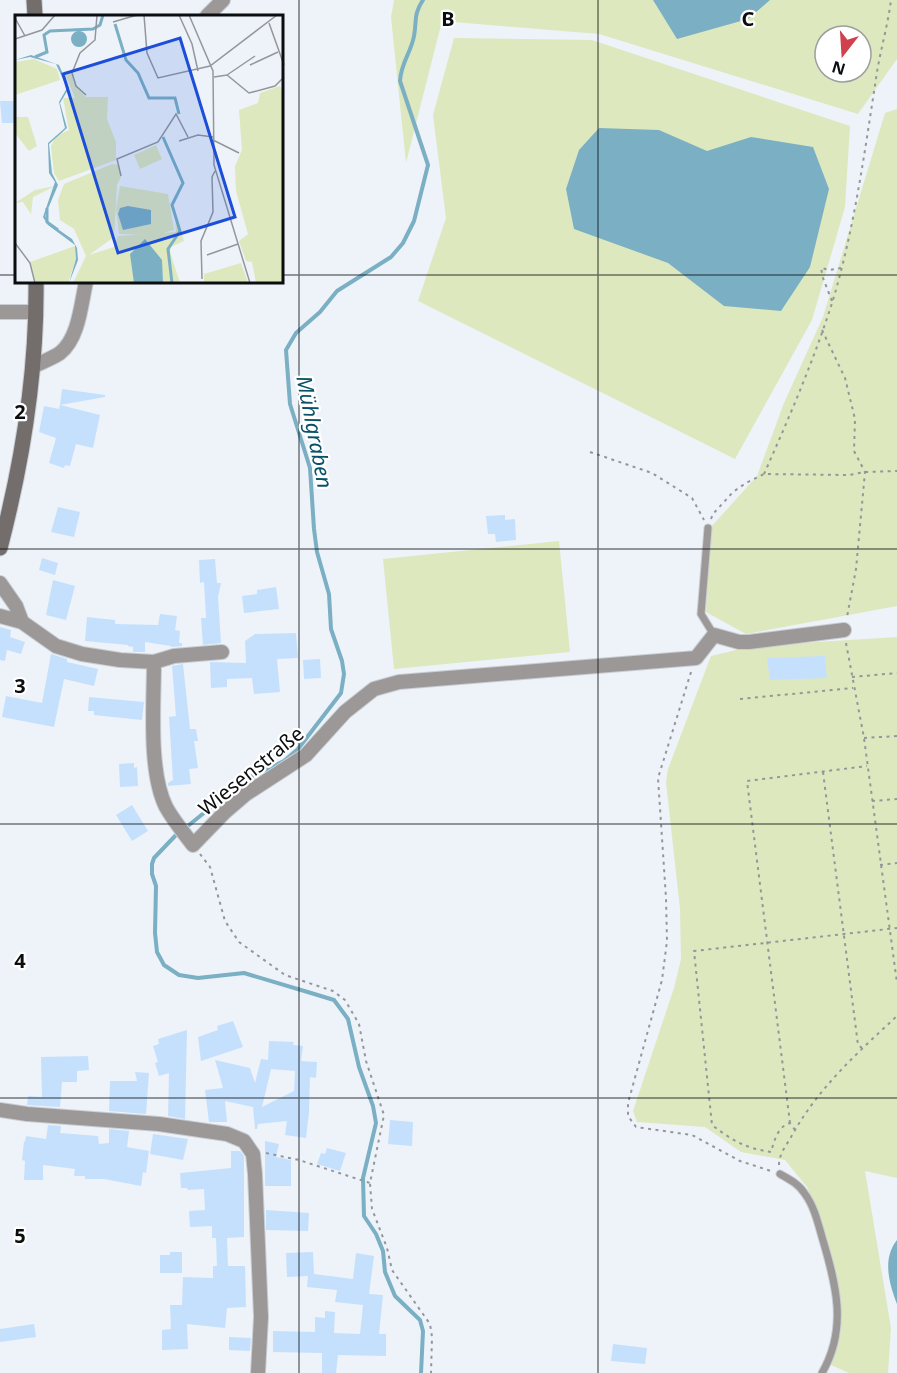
<svg xmlns="http://www.w3.org/2000/svg" width="897" height="1373" font-family="'Noto Sans',sans-serif">
  <rect width="100%" height="100%" fill="#edf3f9"/>
  <path fill="#dde8bf" fill-rule="evenodd" d="M 394,0 L 897,0 L 897,59 L 858,114 L 599,34 L 442,21 L 406,163 L 391,17 ZM 825,36 L 861,36 L 861,72 L 825,72 Z
    M 454,38 L 592,40 L 850,126 L 845,207 L 812,320 L 735,459 L 418,301 L 446,218 L 433,115 Z
    M 897,109 L 897,606 L 746,634 L 706,612 L 711,527 L 757,476 L 784,403 L 823,317 L 885,113 Z
    M 559,541 L 570,652 L 394,669 L 383,559 Z
    M 897,637 L 897,1178 L 865,1171 L 891,1328 L 888,1373 L 849,1373 L 829,1364 L 841,1331 L 838,1289 L 826,1236 L 807,1187 L 785,1160 L 741,1152 L 705,1127 L 637,1122 L 633,1111 L 674,988 L 681,959 L 680,909 L 666,782 L 668,769 L 711,656 L 753,646 Z"/>
  <path fill="#7bafc4" d="M 653,0 L 770,0 L 748,19 L 677,39 Z
    M 599,128 L 659,130 L 707,151 L 751,137 L 813,147 L 829,189 L 810,267 L 781,311 L 724,306 L 668,263 L 574,229 L 566,189 L 579,150 Z
    M 897,1240 L 897,1304 C 889,1283 882,1259 897,1240 Z"/>
  <g fill="none" stroke-linecap="round" stroke-linejoin="round">
    <path stroke="#7bafc4" stroke-width="4" d="M 189,825 L 246,779 L 284,761 L 298,749 L 341,693 L 344,674 L 342,661 L 331,629 L 329,594 L 317,552 L 314,529 L 310,468 L 290,404 L 286,350 L 296,333 L 320,312 L 337,291 L 391,257 L 403,243 L 414,221 L 428,165 L 400,81 C 401,62 411,53 414,36 C 417,21 413,15 423,0
      M 176,835 L 154,858 L 152,864 L 152,874 L 156,886 L 155,933 L 157,952 L 164,965 L 179,975 L 198,978 L 244,973 L 311,993 L 334,1000 L 348,1019 L 359,1067 L 373,1106 L 376,1123 L 363,1178 L 364,1216 L 376,1234 L 383,1251 L 385,1272 L 395,1296 L 420,1320 L 423,1331 L 421,1373"/>
  </g>
  <path fill="#c5e0fd" fill-rule="evenodd" d="M 0,101 L 16,101 L 16,123 L 2,123 Z
    M 62,389 L 105,395 L 105,397 L 60,405 Z
    M 60,405 L 100,415 L 93,448 L 76,444 L 70,466 L 65,465 L 64,468 L 49,463 L 56,438 L 39,432 L 44,406 L 59,409 Z
    M 58,507 L 80,512 L 74,537 L 51,532 Z
    M 505,515 L 505,520 L 515,519 L 516,540 L 496,542 L 495,534 L 488,534 L 486,516 Z
    M 42,558 L 58,563 L 55,575 L 39,570 Z
    M 215,559 L 217,583 L 221,583 L 218,597 L 221,643 L 203,645 L 201,618 L 206,618 L 204,582 L 200,583 L 199,560 Z
    M 53,580 L 75,586 L 66,620 L 46,615 Z
    M 276,587 L 279,609 L 244,613 L 242,596 L 257,594 L 257,590 Z
    M 160,614 L 177,616 L 175,630 L 180,631 L 179,643 L 182,643 L 182,646 L 171,647 L 171,646 L 145,642 L 145,652 L 133,652 L 133,647 L 128,646 L 128,645 L 85,641 L 87,617 L 115,620 L 115,624 L 158,625 Z
    M 0,627 L 11,630 L 10,637 L 25,642 L 21,654 L 7,650 L 5,661 L 0,660 Z
    M 296,633 L 298,658 L 277,659 L 280,692 L 254,694 L 252,678 L 227,679 L 227,687 L 211,688 L 210,662 L 246,663 L 245,641 L 255,634 Z
    M 51,654 L 67,659 L 67,662 L 98,669 L 94,686 L 64,679 L 54,727 L 2,717 L 6,696 L 42,703 Z
    M 825,656 L 827,678 L 770,680 L 767,658 Z
    M 320,659 L 321,678 L 304,679 L 303,660 Z
    M 183,664 L 190,729 L 196,729 L 198,741 L 194,741 L 198,768 L 189,769 L 191,784 L 168,786 L 168,783 L 173,780 L 169,717 L 176,716 L 172,666 Z
    M 89,697 L 144,702 L 142,720 L 94,715 L 94,711 L 88,711 Z
    M 134,763 L 134,768 L 137,767 L 138,786 L 120,787 L 119,764 Z
    M 132,805 L 148,831 L 132,841 L 116,815 Z
    M 233,1021 L 243,1047 L 201,1061 L 198,1037 L 218,1030 L 217,1026 Z
    M 187,1030 L 185,1119 L 168,1116 L 169,1073 L 159,1076 L 155,1063 L 158,1062 L 153,1046 L 159,1044 L 158,1039 Z
    M 269,1041 L 294,1042 L 293,1045 L 303,1046 L 301,1061 L 317,1062 L 316,1078 L 310,1077 L 309,1112 L 306,1138 L 285,1135 L 287,1121 L 258,1124 L 257,1129 L 255,1129 L 253,1107 L 225,1101 L 227,1122 L 209,1122 L 205,1090 L 223,1088 L 215,1060 L 250,1068 L 255,1083 L 261,1059 L 268,1060 ZM 271,1069 L 295,1071 L 294,1091 L 262,1107 Z
    M 88,1056 L 89,1070 L 77,1071 L 77,1082 L 62,1082 L 60,1107 L 27,1105 L 28,1096 L 42,1097 L 41,1057 Z
    M 135,1072 L 149,1073 L 146,1114 L 109,1111 L 110,1081 L 137,1081 Z
    M 390,1120 L 413,1122 L 412,1146 L 388,1144 Z
    M 48,1125 L 61,1126 L 60,1133 L 98,1136 L 99,1144 L 109,1143 L 109,1129 L 129,1131 L 127,1147 L 149,1151 L 146,1173 L 143,1172 L 141,1186 L 104,1179 L 85,1179 L 85,1176 L 74,1176 L 75,1169 L 43,1165 L 43,1180 L 24,1180 L 25,1161 L 22,1160 L 24,1141 L 25,1142 L 26,1136 L 46,1139 Z
    M 153,1134 L 188,1139 L 183,1160 L 150,1154 Z
    M 265,1141 L 279,1144 L 276,1157 L 291,1160 L 291,1186 L 265,1186 Z
    M 327,1148 L 346,1153 L 340,1171 L 317,1164 L 321,1153 L 325,1154 Z
    M 231,1151 L 240,1151 L 244,1156 L 244,1237 L 227,1238 L 228,1266 L 245,1266 L 246,1307 L 227,1308 L 225,1328 L 187,1324 L 188,1349 L 162,1350 L 162,1330 L 171,1329 L 170,1305 L 182,1305 L 183,1277 L 213,1278 L 213,1266 L 217,1266 L 216,1238 L 212,1238 L 212,1226 L 190,1227 L 189,1211 L 205,1210 L 204,1189 L 188,1190 L 187,1188 L 181,1188 L 180,1173 L 231,1168 Z
    M 266,1210 L 309,1213 L 308,1231 L 266,1230 Z
    M 170,1252 L 182,1252 L 182,1273 L 160,1273 L 160,1255 L 170,1255 Z
    M 313,1252 L 314,1274 L 353,1279 L 356,1253 L 374,1256 L 369,1294 L 383,1295 L 379,1334 L 386,1334 L 386,1356 L 338,1355 L 336,1373 L 322,1373 L 322,1353 L 273,1352 L 273,1331 L 315,1332 L 315,1317 L 325,1318 L 325,1311 L 335,1312 L 334,1333 L 360,1334 L 363,1305 L 335,1302 L 337,1290 L 307,1287 L 308,1276 L 287,1277 L 286,1253 Z
    M 34,1324 L 36,1337 L 0,1342 L 0,1329 Z
    M 229,1337 L 251,1338 L 250,1351 L 229,1350 Z
    M 613,1344 L 647,1348 L 645,1364 L 611,1361 Z"/>
  <g fill="none" stroke-linecap="round" stroke-linejoin="round">
    <g stroke="#c9ced4" stroke-width="9">
      <path id="lane" d="M 708,528 L 701,614 L 714,635
        M 780,1174 C 789,1179 799,1184 805,1194 C 814,1206 818,1223 822,1237 C 836,1284 848,1328 822,1373"/>
    </g>
    <g stroke="#c9ced4" stroke-width="16">
      <path id="street" d="M 207,16 L 223,0
        M 0,312 L 36,312
        M 34,366 C 42,362 53,358 60,353 C 79,338 81,304 86,282
        M 0,583 L 16,606 L 22,622
        M 0,616 L 22,622 L 56,646 L 82,654 L 120,660 L 154,662 L 174,656 L 222,652
        M 154,662 C 154,702 148,771 166,807 C 173,820 184,833 193,845 L 225,812 L 246,794 L 306,755 L 345,712 L 374,689 L 399,682 L 696,658 L 714,635 L 739,642 L 749,642 L 844,630
        M 0,1110 L 27,1114 L 159,1124 L 227,1134 L 244,1141 L 253,1154 L 255,1174 L 261,1317 L 258,1373"/>
    </g>
    <g stroke="#c9ced4" stroke-width="17">
      <path id="secondary" d="M 34,0 L 35,16
        M 0,548 C 23,460 37,373 36,282"/>
    </g>
    <path stroke="#93979b" stroke-width="2" stroke-dasharray="3 4.5" stroke-linecap="butt" d="M 832,301 L 823,278 L 821,268 L 830,270 L 841,268
      M 822,330 L 845,378 L 855,419 L 854,451 L 865,472 L 856,569 L 847,617
      M 590,452 L 652,473 L 692,498 L 704,520
      M 764,474 C 789,418 814,360 833,300 C 855,226 865,149 877,72 C 881,48 888,24 891,0
      M 711,519 L 713,514 L 733,492 L 746,483 L 764,474 L 849,475 L 865,472 L 897,471
      M 846,643 L 864,738 L 897,983
      M 691,672 L 658,778 L 666,898 L 667,941 L 662,980 L 628,1103 L 628,1116 L 636,1127 L 692,1135 L 740,1161 L 771,1171
      M 852,677 L 897,673
      M 740,699 L 853,688
      M 864,738 L 897,736
      M 823,772 L 858,1045 L 862,1048
      M 872,801 L 897,799
      M 200,854 L 210,867 L 225,921 L 239,942 L 285,975 L 333,991 L 345,1000 L 359,1024 L 366,1061 L 384,1115 L 370,1183 L 372,1209 L 387,1248 L 392,1270 L 430,1324 L 432,1337 L 431,1373
      M 880,865 L 897,863
      M 790,1123 L 747,781 L 867,766
      M 795,1130 L 790,1123 C 778,1126 774,1141 771,1152 C 745,1148 733,1141 712,1125 L 694,951 L 897,928
      M 266,1153 L 299,1160 L 370,1183
      M 779,1165 C 779,1155 785,1147 790,1139 C 816,1090 857,1053 897,1016"/>
    <use href="#lane" stroke="#9c9897" stroke-width="7"/>
    <use href="#street" stroke="#9c9897" stroke-width="14"/>
    <use href="#secondary" stroke="#736d6c" stroke-width="15"/>
  </g>
  <path fill="none" stroke="#0b0d0f" stroke-width="1.5" stroke-opacity="0.55" d="M 299,0 L 299,1373M 598,0 L 598,1373M 0,275 L 16,275M 282,275 L 897,275M 0,549 L 897,549M 0,824 L 897,824M 0,1098 L 897,1098"/>
  <g text-anchor="middle" stroke-width="4.5" stroke-linejoin="round" paint-order="stroke">
    <g font-size="20" fill="#0b0d0f" stroke="#fff">
      <text transform="translate(251 771) rotate(-39)" y="7">Wiesenstraße</text>
    </g>
    <g font-size="21" font-style="italic" fill="#085167" stroke="#fff">
      <text transform="translate(314 432) rotate(79)" y="7">Mühlgraben</text>
    </g>
  </g>
  <g transform="translate(15 15)">
    <rect width="268" height="268" fill="#edf3f9"/>
    <path d="M 19,44 L 42,54 L 45,65 L 0,80 L 0,47 ZM 49,56 L 57,57 L 63,74 L 71,82 L 93,82 L 92,104 L 101,127 L 101,145 L 44,166 L 39,158 L 36,131 L 41,121 L 54,115 L 48,83 L 60,83 ZM 265,71 L 268,77 L 267,268 L 241,268 L 237,247 L 231,246 L 224,226 L 233,219 L 221,176 L 220,151 L 227,135 L 224,95 L 243,88 L 245,78 ZM 0,102 L 13,102 L 22,131 L 14,136 L 0,118 ZM 141,130 L 147,144 L 125,154 L 119,140 ZM 97,149 L 103,150 L 106,162 L 102,170 L 99,222 L 74,240 L 99,232 L 103,221 L 161,217 L 160,197 L 169,226 L 156,232 L 155,237 L 165,268 L 58,268 L 71,241 L 59,214 L 45,205 L 43,185 L 49,169 ZM 40,171 L 18,182 L 16,199 L 8,187 L 0,188 L 20,175 ZM 105,171 L 153,179 L 159,215 L 141,220 L 104,219 L 101,193 ZM 60,231 L 61,244 L 53,268 L 21,268 L 15,247 ZM 226,248 L 233,268 L 182,268 L 189,267 L 189,259 Z" fill="#dde8bf"/>
    <path d="M56 24a8 8 0 1 1 16 0a8 8 0 1 1-16 0ZM 16,40 L 44,50 L 54,73 L 45,88 L 52,113 L 34,129 L 37,158 L 43,170 L 30,201 L 34,208 L 57,224 L 62,233 L 63,245 L 54,268 L 61,244 L 60,230 L 33,210 L 28,202 L 40,167 L 34,158 L 33,128 L 50,113 L 44,87 L 52,73 L 41,49 L 15,42 L 0,45 ZM 113,191 L 136,195 L 136,209 L 108,215 L 103,199 L 105,193 ZM 130,224 L 147,245 L 148,268 L 119,268 L 115,239 Z" fill="#7bafc4"/>
    <path fill="none" stroke="#7bafc4" stroke-width="3" d="M 100,9 L 111,45 L 123,58 L 134,83 L 160,83 L 164,99M 20,42 L 32,37 L 29,20 L 35,16 L 78,14 L 85,10 L 88,0M 148,122 L 168,168 L 157,190 L 165,216 L 153,234 L 157,268M 32,193 L 32,207 L 43,215"/>
    <path fill="none" stroke="#93979b" stroke-width="1.5" d="M 129,0 L 132,38 L 143,63 L 195,51 L 262,0M 164,0 L 177,29 L 183,56M 174,0 L 198,56 L 199,150 L 235,268M 0,3 L 10,21M 98,7 L 122,0M 254,8 L 269,50M 0,24 L 27,15 L 40,0M 235,50 L 263,37M 212,60 L 240,41M 199,62 L 212,60 L 234,78 L 260,71 L 269,62M 71,80 L 61,71 L 57,58 L 65,38 L 80,25 L 82,0M 198,125 L 224,138M 164,126 L 183,120 L 198,122M 106,161 L 102,144 L 143,127 L 161,99 L 173,122M 0,228 L 15,248 L 20,268M 192,240 L 223,229M 187,264 L 186,226 L 198,197 L 197,162 L 200,156"/>
    <path fill="#1d4ed8" fill-opacity="0.15" stroke="#1d4ed8" stroke-width="3" d="M 165,23 L 220,202 L 103,238 L 48,59 Z"/>
    <rect width="268" height="268" fill="none" stroke="#0b0d0f" stroke-width="3"/>
  </g>
  <g font-size="20" text-anchor="middle" font-weight="bold" fill="#0b0d0f" stroke="#fff" stroke-width="4.5" stroke-linejoin="round" paint-order="stroke">
    <text x="448" y="26">B</text>
    <text x="748" y="26">C</text>
    <text x="20" y="419">2</text>
    <text x="20" y="693">3</text>
    <text x="20" y="968">4</text>
    <text x="20" y="1243">5</text>
  </g>
  <g transform="translate(843 54) rotate(197)"><circle r="28" fill="#ffffff" stroke="#9d9e9f" stroke-width="1.5"/>
  <path d="M0-4.5L10 22L0 15L-10 22Z" fill="#d1414d"/>
  <text y="-9" font-size="16" font-weight="bold" text-anchor="middle" fill="#0b0d0f">N</text>
  </g>
</svg>
